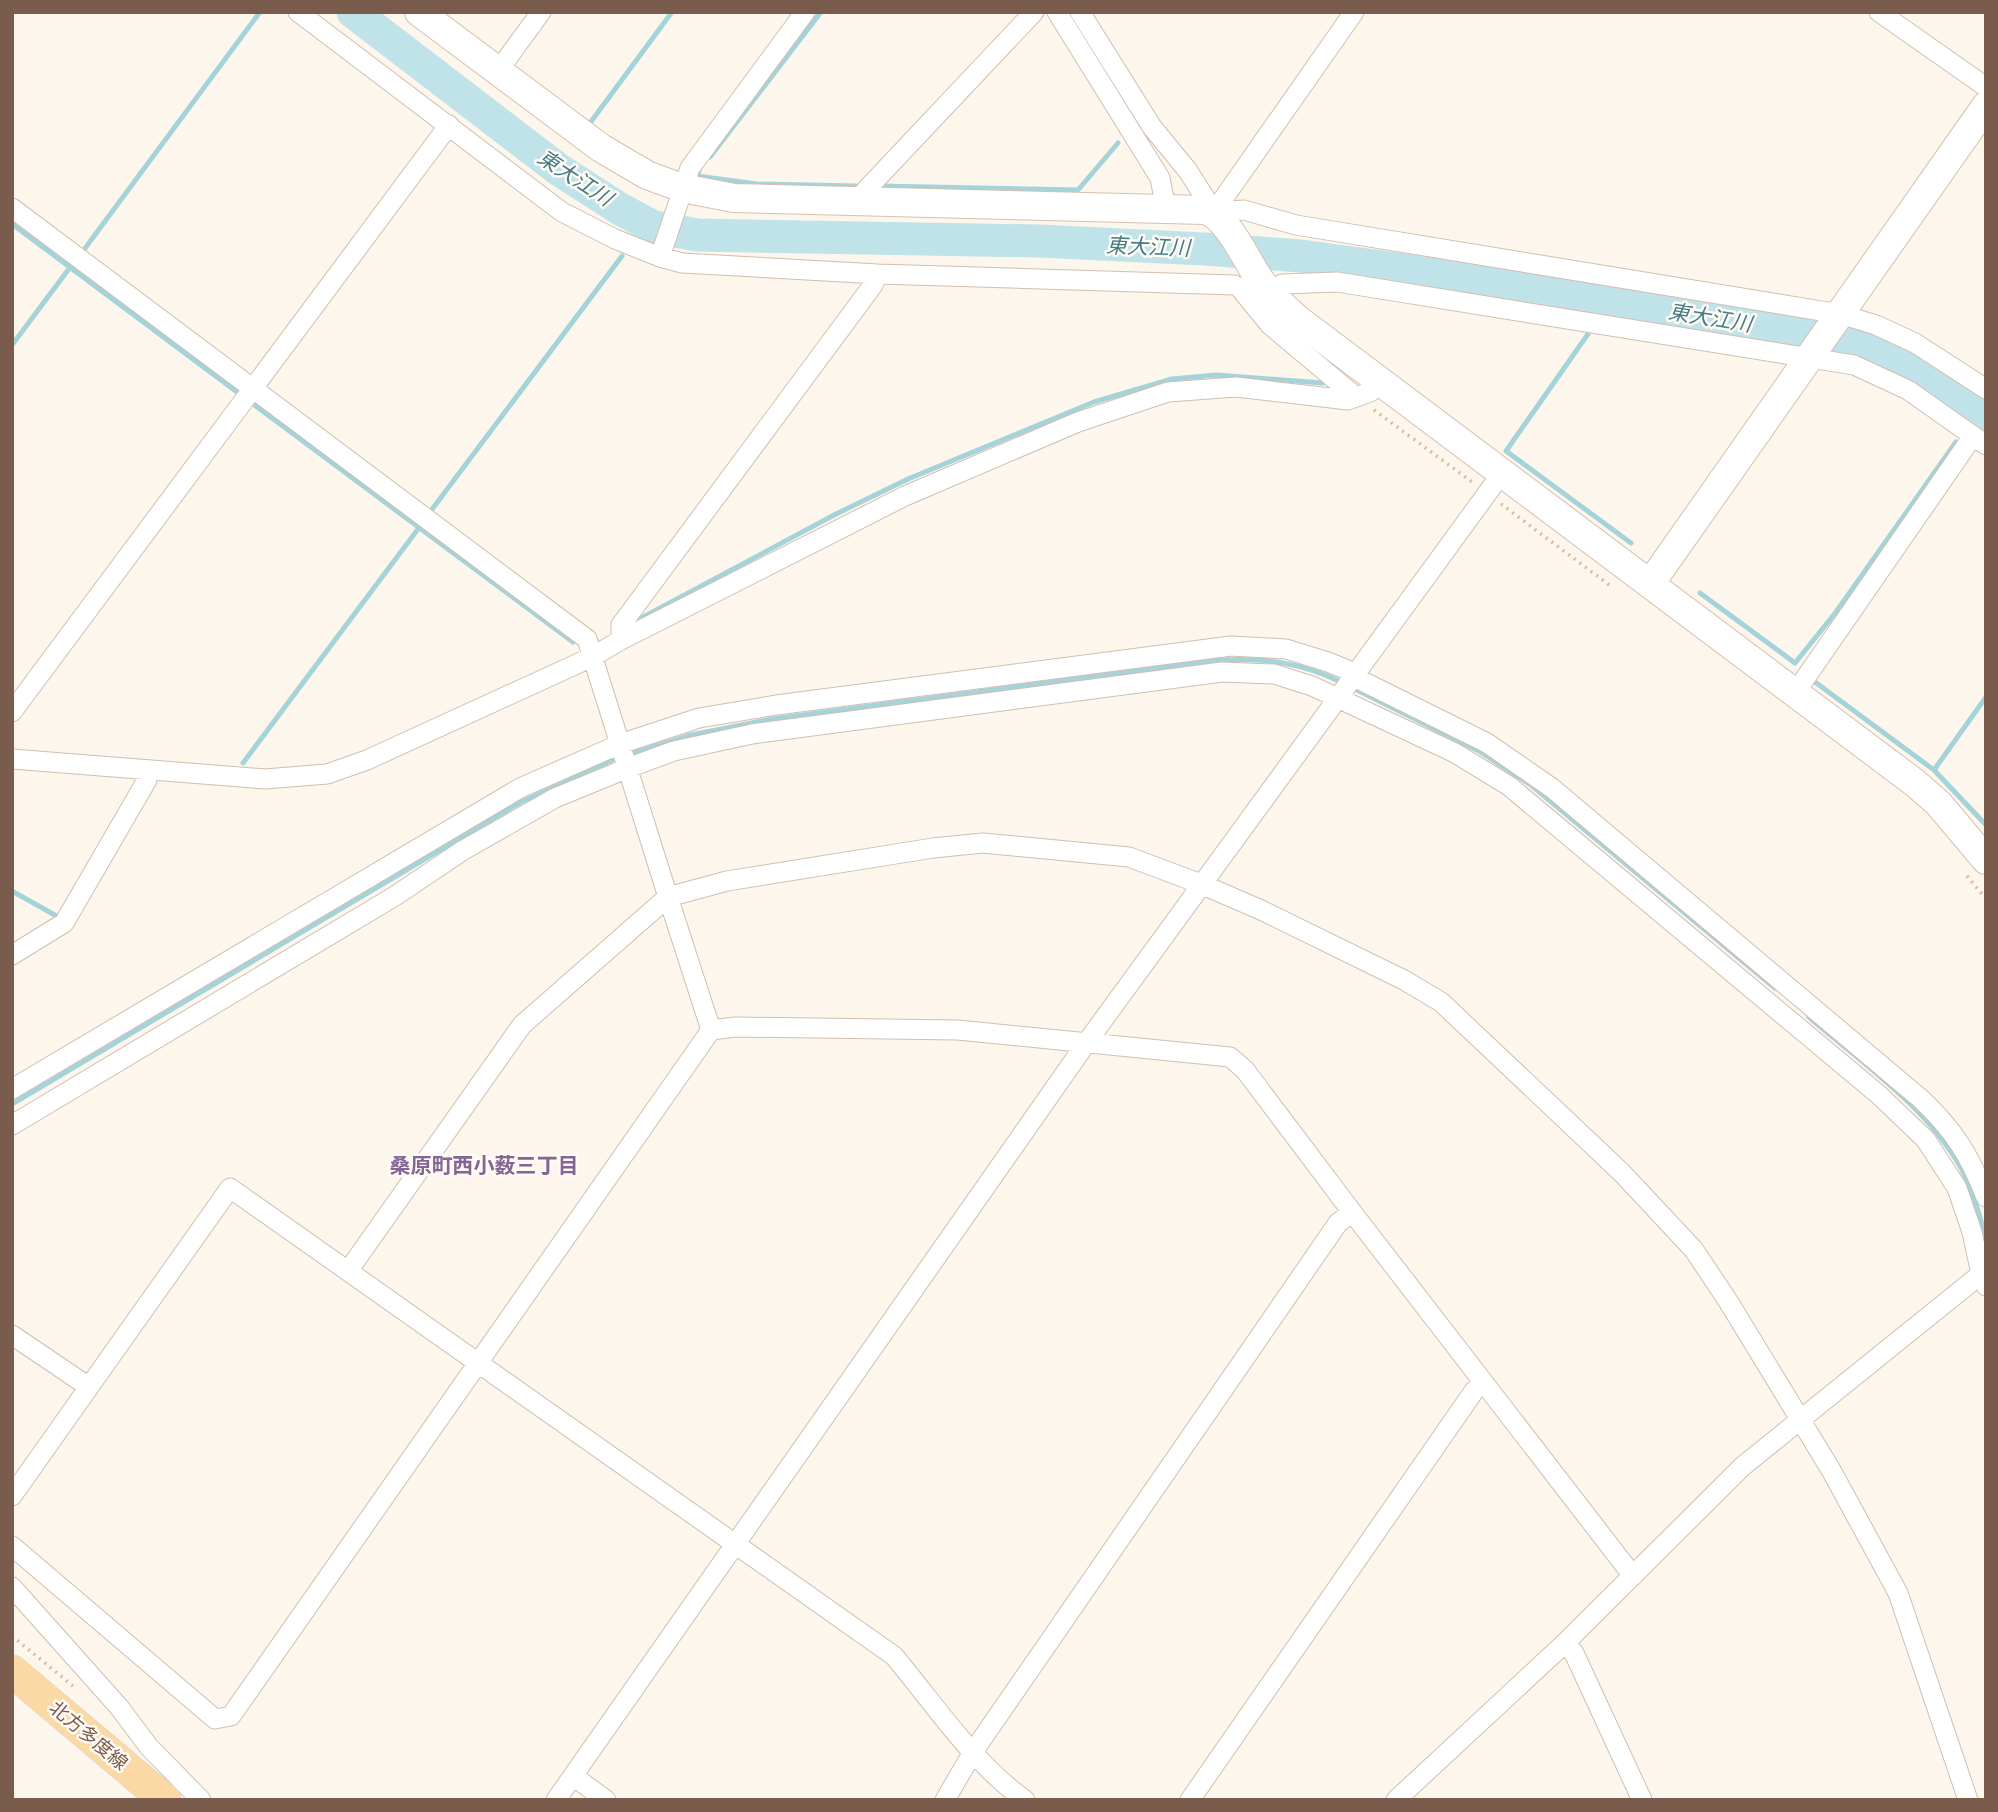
<svg xmlns="http://www.w3.org/2000/svg" width="1998" height="1812" font-family="'Exo 2','Noto Sans JP',sans-serif">
  <rect width="100%" height="100%" fill="#fdf6ec"/>
  <g fill="none" stroke-linecap="round" stroke-linejoin="round">
    <path stroke="#a5d3da" stroke-width="5" d="M 590,123 L 672,12
      M 710,157 L 821,12
      M 699,171 L 697,176 L 757,184 L 856,186
      M 878,186 L 1078,190 L 1118,143
      M 12,224 L 237,392
      M 83,251 L 260,12
      M 1588,334 L 1506,451 L 1631,543
      M 12,345 L 71,266
      M 253,404 L 573,642
      M 430,512 L 622,256
      M 1700,593 L 1795,663 L 1836,612 L 1956,442
      M 632,623 L 836,514 L 908,479 L 1094,402 L 1172,379 L 1216,375 L 1323,383
      M 1815,682 L 1934,770 L 1986,825
      M 1351,687 L 1479,751 L 1531,785 L 1775,988
      M 243,763 L 421,525
      M 1934,770 L 1986,697
      M 12,891 L 60,918
      M 1809,1017 C 1861,1062 1927,1107 1961,1168 C 1973,1190 1979,1214 1986,1239
      M 12,1104 L 521,802 L 617,758 L 691,735 L 772,719 L 1219,660 C 1264,658 1301,662 1343,683"/>
    <path stroke="#bfe3e8" stroke-width="33" d="M 353,12 L 558,169 L 620,209 L 654,227 L 697,235 L 1039,241 L 1204,249 L 1301,256 L 1405,270 L 1802,333 L 1875,349 L 1937,383 L 1986,417"/>
    <g stroke="#d1beb0" stroke-width="21">
      <path id="street" d="M 298,12 L 562,212 L 615,239 L 660,257
        M 805,12 L 690,168 L 660,257 L 682,263 L 878,274 L 1234,285 L 1239,287 L 1270,325 L 1356,397
        M 1057,12 L 1160,178 L 1166,209
        M 1080,12 L 1152,127 L 1188,171 L 1214,212
        M 1879,12 L 1986,87
        M 498,71 L 541,12
        M 863,201 L 865,191 L 1034,12
        M 12,208 L 587,639 L 668,897 L 522,1025 L 348,1271
        M 1214,212 L 1244,210 L 1296,225 L 1840,314 L 1876,325 L 1915,343 L 1986,389
        M 1214,212 L 1354,12
        M 1269,292 L 1282,284 L 1337,282 L 1854,365 L 1908,390 L 1986,445
        M 621,640 L 621,625 L 873,285 L 878,274
        M 1352,676 L 1487,743 L 1552,788 L 1921,1099 C 1954,1130 1970,1156 1986,1197
        M 1795,693 L 1973,436
        M 12,712 L 449,125
        M 12,759 L 265,779 L 327,774 L 367,760 L 592,657 L 621,640 L 905,496 L 1078,422 L 1168,392 L 1236,387 L 1348,400 L 1370,392 L 1380,381
        M 12,955 L 64,923 L 147,780 L 147,770
        M 711,1030 L 668,897 L 727,881 L 933,848 L 983,843 L 1129,857 L 1201,884 L 1261,910 L 1404,980 L 1441,1002 L 1622,1173 L 1694,1250 L 1728,1301 L 1831,1470 L 1898,1593 L 1968,1800
        M 12,1089 L 520,788 L 620,744 L 699,718 L 776,705 L 1231,646 L 1286,649 L 1328,662 L 1355,673
        M 12,1125 L 395,896 L 462,851 L 555,798 L 628,768 L 674,751 L 752,734 L 1222,672 L 1274,674 L 1312,686 L 1455,753 L 1509,786 L 1879,1095 L 1926,1140 L 1957,1188 L 1972,1232 L 1981,1274 L 1986,1286
        M 12,1335 L 89,1387 L 230,1188 L 894,1656 C 935,1705 973,1763 1025,1800
        M 12,1496 L 89,1387
        M 12,1546 L 215,1719 L 231,1716 L 711,1030 L 735,1027 L 958,1030 L 1230,1057 L 1245,1070 L 1352,1212 L 1633,1576
        M 12,1587 L 119,1707 L 149,1747 L 201,1800
        M 1565,1643 L 1574,1653 L 1642,1800
        M 573,1776 L 606,1800
        M 556,1800 L 1087,1042 L 1502,473
        M 945,1800 L 973,1752 L 1338,1223 L 1352,1212
        M 1190,1800 L 1474,1391 L 1483,1383
        M 1396,1800 L 1565,1643 L 1743,1466 L 1986,1270"/>
    </g>
    <g stroke="#d6c0b0" stroke-width="30">
      <path id="secondary" d="M 419,12 L 601,148 L 647,175 L 682,188 L 734,198 L 1205,210 C 1229,217 1247,263 1262,283 C 1272,297 1285,308 1297,319 L 1915,783 L 1938,803 L 1986,860
        M 1650,584 L 1986,106"/>
    </g>
    <g stroke="#dad1cd" stroke-width="33">
      <path id="primary" d="M 12,1671 L 165,1800"/>
    </g>
    <path stroke="#d9b8a5" stroke-width="3.5" stroke-dasharray="2 5" stroke-linecap="butt" d="M 1374,410 L 1472,482
      M 1501,504 L 1612,587
      M 1967,876 L 1986,899
      M 12,1636 L 73,1686"/>
    <use href="#street" stroke="#fff" stroke-width="19"/>
    <use href="#secondary" stroke="#fff" stroke-width="28"/>
    <use href="#primary" stroke="#fbd9a5" stroke-width="32"/>
  </g>
  <g text-anchor="middle" stroke-width="5" stroke-linejoin="round" paint-order="stroke">
    <g font-size="19" fill="#7a5c4d" stroke="#fffaf3">
      <text transform="translate(89 1735) rotate(40)" y="7">北方多度線</text>
    </g>
    <g font-size="21" font-style="italic" fill="#437c86" stroke="#fffaf3">
      <text transform="translate(575 178) rotate(33)" y="7">東大江川</text>
      <text transform="translate(1148 247) rotate(2)" y="7">東大江川</text>
      <text transform="translate(1710 318) rotate(9)" y="7">東大江川</text>
    </g>
    <g font-size="21" font-weight="bold" fill="#846695" stroke="#fffaf3">
      <text x="484" y="1173">桑原町西小薮三丁目</text>
    </g>
  </g>
  <rect width="1998" height="1812" fill="none" stroke="#7a5c4d" stroke-width="28"/>
</svg>
